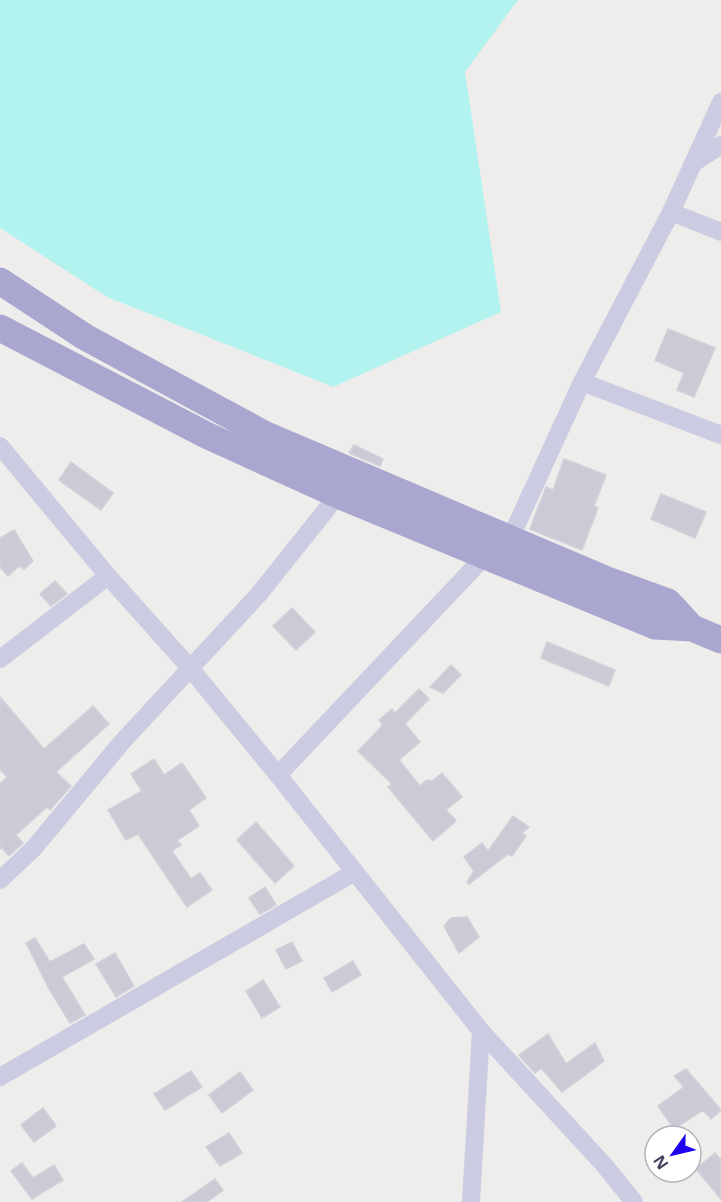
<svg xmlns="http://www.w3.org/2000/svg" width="721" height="1202" font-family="'Open Sans',sans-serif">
  <rect width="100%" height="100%" fill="#efedeb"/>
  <path fill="#b3f3ef" d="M 0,0 L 518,0 L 465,72 L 501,312 L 333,387 L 107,297 L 0,228 Z"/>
  <path fill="#cccbd5" stroke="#d1cfd9" stroke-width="1.5" d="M 668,329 L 715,348 L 694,397 L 677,390 L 684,373 L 655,360 Z
    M 354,445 L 383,459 L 380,466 L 349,453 Z
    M 564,459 L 606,475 L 594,506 L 598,508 L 582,550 L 530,529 L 546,487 L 553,490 Z
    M 71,462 L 113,493 L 101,510 L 59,480 Z
    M 661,494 L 706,512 L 695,538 L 651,519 Z
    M 14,530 L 33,561 L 24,569 L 19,566 L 8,576 L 0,567 L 0,538 Z
    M 55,581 L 67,594 L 51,606 L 40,594 Z
    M 292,608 L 315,632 L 296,650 L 273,626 Z
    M 547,642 L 615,670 L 609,686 L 541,658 Z
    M 451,665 L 461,675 L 443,693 L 430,687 Z
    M 419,689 L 429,699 L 405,724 L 420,742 L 399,760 L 420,786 L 427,780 L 432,781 L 442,773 L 462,797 L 446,810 L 456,821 L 433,841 L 388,787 L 392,784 L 358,751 L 383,725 L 379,720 L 392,709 L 395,713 Z
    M 0,697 L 44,749 L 93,706 L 109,724 L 56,772 L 71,786 L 50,810 L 47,807 L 16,835 L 23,843 L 9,856 L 2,848 L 0,849 L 0,784 L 7,777 L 0,769 Z
    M 154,759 L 164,775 L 182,763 L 206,798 L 189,810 L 199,826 L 177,840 L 181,845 L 172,851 L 191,879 L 200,873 L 212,890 L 187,907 L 138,834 L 126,840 L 108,810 L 142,791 L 131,774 Z
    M 513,816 L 529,827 L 522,833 L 526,836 L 512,856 L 508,854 L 469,884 L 467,882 L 474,871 L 464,857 L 482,843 L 488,851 Z
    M 256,822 L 294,866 L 275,883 L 237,840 Z
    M 265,887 L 276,905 L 260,914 L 249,898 Z
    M 467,917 L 479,937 L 459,953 L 444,926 L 451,918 Z
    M 35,938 L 50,962 L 84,944 L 94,959 L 62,977 L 85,1015 L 70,1023 L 49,989 L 26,943 Z
    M 292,942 L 302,961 L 286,969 L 276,950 Z
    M 115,953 L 134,986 L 116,997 L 96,964 Z
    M 353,961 L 361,975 L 332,992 L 324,978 Z
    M 263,980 L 280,1007 L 262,1018 L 246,991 Z
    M 548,1034 L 566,1064 L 595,1043 L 604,1061 L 562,1092 L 541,1068 L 535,1073 L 519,1055 Z
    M 686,1069 L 721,1110 L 711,1119 L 703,1110 L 674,1129 L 658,1106 L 684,1087 L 674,1076 Z
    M 191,1071 L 202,1087 L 165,1110 L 154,1094 Z
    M 240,1072 L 253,1090 L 222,1113 L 209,1095 Z
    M 43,1108 L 56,1126 L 34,1142 L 21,1125 Z
    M 229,1133 L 242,1153 L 220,1166 L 206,1147 Z
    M 715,1153 L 721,1160 L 721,1199 L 696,1169 Z
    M 22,1163 L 33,1178 L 54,1165 L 63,1180 L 32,1199 L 11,1171 Z
    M 215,1179 L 223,1190 L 207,1202 L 182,1202 Z"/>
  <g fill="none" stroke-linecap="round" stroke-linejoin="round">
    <path stroke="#cbcbe1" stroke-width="18" d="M 695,162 L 721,145
      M 671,212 L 721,232
      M 582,382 L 721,435
      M 0,446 L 108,576 L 190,668 L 278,775 L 481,1031 L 471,1202
      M 510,539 L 582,382 L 671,212 L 721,102
      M 0,659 L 108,576
      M 278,775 L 486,555
      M 0,880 L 33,849 L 122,742 L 259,594 L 338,495
      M 481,1031 L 605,1166 L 634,1202
      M 0,1077 L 355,872"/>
    <path stroke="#a9a7cf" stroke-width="27" d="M 0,281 L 85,337 L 266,435 L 607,580 L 668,602 L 692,628
      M 0,328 L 206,435 L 338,495 L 655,626 L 692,628 L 721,640"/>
  </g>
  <g transform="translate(673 1154) rotate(236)"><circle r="28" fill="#ffffff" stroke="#b4b3bd" stroke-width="1.5"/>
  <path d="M0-4.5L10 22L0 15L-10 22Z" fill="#1e04f0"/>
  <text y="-9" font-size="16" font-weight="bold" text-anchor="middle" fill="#43425b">N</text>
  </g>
</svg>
